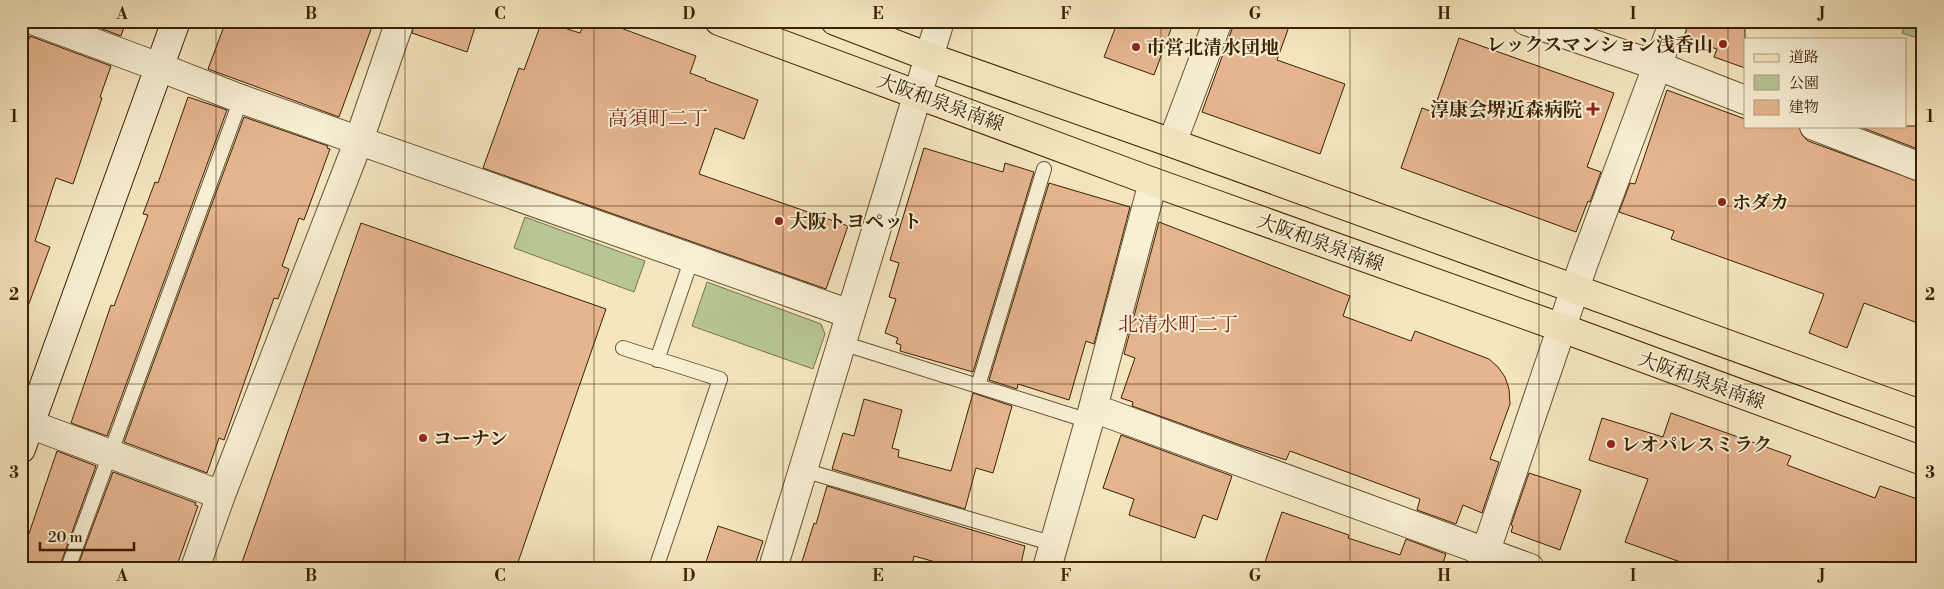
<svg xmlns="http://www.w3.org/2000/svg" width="1944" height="589" font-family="'Libre Bodoni','Noto Serif JP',serif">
  <rect width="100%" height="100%" fill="#f5e6bf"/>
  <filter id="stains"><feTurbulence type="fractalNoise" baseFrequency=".004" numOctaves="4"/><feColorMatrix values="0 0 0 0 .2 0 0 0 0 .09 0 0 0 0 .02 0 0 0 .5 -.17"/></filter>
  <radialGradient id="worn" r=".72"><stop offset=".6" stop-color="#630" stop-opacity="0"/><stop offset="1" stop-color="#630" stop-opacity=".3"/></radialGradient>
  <path fill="#b8c695" stroke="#78744c" d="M 1906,21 L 1923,21 L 1923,40 L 1902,33 Z
    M 525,217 L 645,261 L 634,292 L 514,248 Z
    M 707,282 L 821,324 L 825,334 L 813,369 L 692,326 Z"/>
  <path fill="#e5b590" stroke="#392202" d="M 81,21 L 126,21 L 121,36 Z
    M 226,21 L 374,21 L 339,117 L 208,69 Z
    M 415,21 L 477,21 L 467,52 L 412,33 Z
    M 542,21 L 580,33 L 585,21 L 602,21 L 696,56 L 690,73 L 706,79 L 705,80 L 758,100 L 744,139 L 715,128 L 699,174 L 848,226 L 826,289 L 483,168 L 519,68 L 524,70 Z
    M 1118,21 L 1174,21 L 1154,75 L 1104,57 Z
    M 1235,21 L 1291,21 L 1277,60 L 1345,84 L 1320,154 L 1202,112 Z
    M 1689,21 L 1745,21 L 1745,68 L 1714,57 L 1717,49 L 1684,38 Z
    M 30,36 L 111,66 L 100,97 L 102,98 L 73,184 L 56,178 L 35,241 L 50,247 L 24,317 L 21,317 L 21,59 Z
    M 1459,38 L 1614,93 L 1587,167 L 1601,172 L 1590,202 L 1588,201 L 1576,232 L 1401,168 L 1422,108 L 1433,112 Z
    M 1667,90 L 1745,119 L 1745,126 L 1799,126 L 1802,135 L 1808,141 L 1923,183 L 1923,325 L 1864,303 L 1847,348 L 1809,333 L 1824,294 L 1671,239 L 1674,231 L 1619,212 L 1630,183 L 1635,184 Z
    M 188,97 L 227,110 L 107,436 L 71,423 L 111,305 L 114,306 L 148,215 L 143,214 L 155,182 L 158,183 Z
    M 244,117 L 328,146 L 327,148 L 330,149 L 304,220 L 299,218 L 282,266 L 289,269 L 278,299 L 274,298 L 224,440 L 219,438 L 207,473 L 124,442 Z
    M 1858,126 L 1923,126 L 1923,151 Z
    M 924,148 L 1003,172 L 1005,163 L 1034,172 L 973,372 L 900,351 L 901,345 L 896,343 L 898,338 L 885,333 L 896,299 L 889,297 L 899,263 L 890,260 Z
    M 1049,183 L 1130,207 L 1094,344 L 1086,341 L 1069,400 L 1018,384 L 1017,389 L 989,380 Z
    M 1159,222 L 1350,296 L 1343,316 L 1411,341 L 1415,331 L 1489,359 L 1498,367 L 1505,377 L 1509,389 L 1510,404 L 1490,459 L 1499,462 L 1482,513 L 1463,505 L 1456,524 L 1417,510 L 1420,499 L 1290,451 L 1286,460 L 1243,446 L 1132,406 L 1133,402 L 1121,398 L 1135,358 L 1124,354 Z
    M 361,223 L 606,309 L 516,568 L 240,568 Z
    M 973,393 L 1012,406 L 993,473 L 976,468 L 965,509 L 832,469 L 843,433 L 854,436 L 864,399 L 902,410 L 892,448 L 899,450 L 898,457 L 951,471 Z
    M 1671,413 L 1791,456 L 1787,465 L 1875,498 L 1880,486 L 1923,501 L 1923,568 L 1697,568 L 1625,542 L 1648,479 L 1589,460 L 1602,418 L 1663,437 Z
    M 1121,435 L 1232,476 L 1217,520 L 1203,515 L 1195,538 L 1129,515 L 1134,499 L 1103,488 Z
    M 57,451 L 96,466 L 59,568 L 21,568 L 21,557 Z
    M 113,472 L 196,503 L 195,505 L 198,506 L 176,568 L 77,568 Z
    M 1529,473 L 1581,490 L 1560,550 L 1511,532 L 1513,526 L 1511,525 Z
    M 827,486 L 1025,546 L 1020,568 L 957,568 L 914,556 L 911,568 L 800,568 L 814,523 L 816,524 Z
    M 1282,512 L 1349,535 L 1348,538 L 1400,555 L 1406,539 L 1446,554 L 1441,568 L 1263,568 Z
    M 718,526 L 763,541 L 754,568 L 704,568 Z"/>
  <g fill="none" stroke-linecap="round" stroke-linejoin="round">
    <g stroke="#685331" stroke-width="16">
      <path id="lane" d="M 842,343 L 1089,421
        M 623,348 L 720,379 L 656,568
        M 657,360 L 692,258
        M 978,386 L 1044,169
        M 803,470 L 1054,544
        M 68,568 L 241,99"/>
    </g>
    <g stroke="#685331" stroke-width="30">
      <path id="street" d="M 35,21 L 159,67 L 241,99 L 850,314
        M 1526,21 L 1658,66 L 1745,100
        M 1814,126 L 1923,168
        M 1172,143 L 1218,21
        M 1093,408 L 1530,568
        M 21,421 L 221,495
        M 195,568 L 221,495 L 359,140 L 400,21
        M 773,568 L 940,21
        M 1047,568 L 1093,408 L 1153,182
        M 1480,568 L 1583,265 L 1674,21"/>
    </g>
    <g stroke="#392202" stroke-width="30">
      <path id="secondary" d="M 21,449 L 176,21"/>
    </g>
    <g stroke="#392202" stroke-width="30">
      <path id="primary" d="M 719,21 L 1153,182 L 1562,328 L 1923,461
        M 835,21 L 929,57 L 1172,143 L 1923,415"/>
    </g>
    <use href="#lane" stroke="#f8efd5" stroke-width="14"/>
    <use href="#street" stroke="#f8efd5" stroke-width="28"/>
    <use href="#secondary" stroke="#f8efd5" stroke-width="28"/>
    <use href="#primary" stroke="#f5e6bf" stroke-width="28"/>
  </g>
  <path fill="none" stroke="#392202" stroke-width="1" stroke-opacity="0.55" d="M 216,21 L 216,568M 405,21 L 405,568M 594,21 L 594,568M 783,21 L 783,568M 972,21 L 972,568M 1161,21 L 1161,568M 1350,21 L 1350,568M 1539,21 L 1539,568M 1728,21 L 1728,568M 21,206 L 1923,206M 21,384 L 1923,384"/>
  <g fill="#8f2418" stroke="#f8efd5" stroke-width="2">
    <circle cx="1723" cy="44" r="5"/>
    <circle cx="1136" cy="47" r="5"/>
    <path d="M1590.5 101.5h5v5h5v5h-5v5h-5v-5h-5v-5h5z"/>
    <circle cx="1722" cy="202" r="5"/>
    <circle cx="779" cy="221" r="5"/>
    <circle cx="423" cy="438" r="5"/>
    <circle cx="1611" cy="444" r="5"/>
  </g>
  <g text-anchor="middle" stroke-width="4" stroke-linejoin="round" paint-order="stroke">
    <g font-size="19" font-weight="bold" fill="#392202" stroke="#f8efd5" text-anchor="start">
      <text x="1713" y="51" text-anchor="end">レックスマンション浅香山</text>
      <text x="1146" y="54">市営北清水団地</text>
      <text x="1582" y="116" text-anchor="end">淳康会堺近森病院</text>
      <text x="1732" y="209">ホダカ</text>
      <text x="789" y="228">大阪トヨペット</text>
      <text x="433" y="445">コーナン</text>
      <text x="1621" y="451">レオパレスミラク</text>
    </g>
    <g font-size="19" fill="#392202" stroke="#f8efd5">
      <text transform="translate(941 102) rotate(20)" y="7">大阪和泉泉南線</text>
      <text transform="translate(1321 242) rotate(20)" y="7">大阪和泉泉南線</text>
      <text transform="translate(1702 380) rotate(20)" y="7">大阪和泉泉南線</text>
    </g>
    <g font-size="20" fill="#7a1f14" stroke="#f8efd5">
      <text x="658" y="125">高須町二丁</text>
      <text x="1178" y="331">北清水町二丁</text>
    </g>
  </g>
  <rect width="1944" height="589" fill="none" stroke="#f5e6bf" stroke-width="55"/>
  <rect x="1744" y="38" width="162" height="90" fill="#f8efd5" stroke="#ac9d81"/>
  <rect x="1754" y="54" width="25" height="8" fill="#f5e6bf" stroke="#ac9d81"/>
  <text x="1789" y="62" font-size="15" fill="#392202">道路</text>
  <rect x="1754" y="75" width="25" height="15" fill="#b8c695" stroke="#ac9d81"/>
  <text x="1789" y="88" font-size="15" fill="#392202">公園</text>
  <rect x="1754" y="100" width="25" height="15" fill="#e5b590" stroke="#ac9d81"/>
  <text x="1789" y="112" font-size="15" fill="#392202">建物</text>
  <path d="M40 542v8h94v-8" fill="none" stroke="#392202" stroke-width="2.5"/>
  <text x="48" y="542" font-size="15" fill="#392202" stroke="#f8efd5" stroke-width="4" paint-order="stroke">20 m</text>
  <rect x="28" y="28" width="1888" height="534" fill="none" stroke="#392202" stroke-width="2"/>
  <g font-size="16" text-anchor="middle" font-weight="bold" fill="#392202">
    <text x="122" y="19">A</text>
    <text x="311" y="19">B</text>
    <text x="500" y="19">C</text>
    <text x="689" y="19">D</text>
    <text x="878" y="19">E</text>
    <text x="1066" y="19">F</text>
    <text x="1255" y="19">G</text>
    <text x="1444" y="19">H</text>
    <text x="1633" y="19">I</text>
    <text x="1822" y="19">J</text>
    <text x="14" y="122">1</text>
    <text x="1930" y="122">1</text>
    <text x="14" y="300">2</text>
    <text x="1930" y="300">2</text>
    <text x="14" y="478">3</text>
    <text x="1930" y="478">3</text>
    <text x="122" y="581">A</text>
    <text x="311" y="581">B</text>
    <text x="500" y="581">C</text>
    <text x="689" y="581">D</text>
    <text x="878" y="581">E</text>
    <text x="1066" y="581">F</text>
    <text x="1255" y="581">G</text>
    <text x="1444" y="581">H</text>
    <text x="1633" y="581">I</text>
    <text x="1822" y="581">J</text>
  </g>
  <rect width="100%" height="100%" filter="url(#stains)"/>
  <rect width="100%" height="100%" fill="url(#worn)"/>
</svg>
